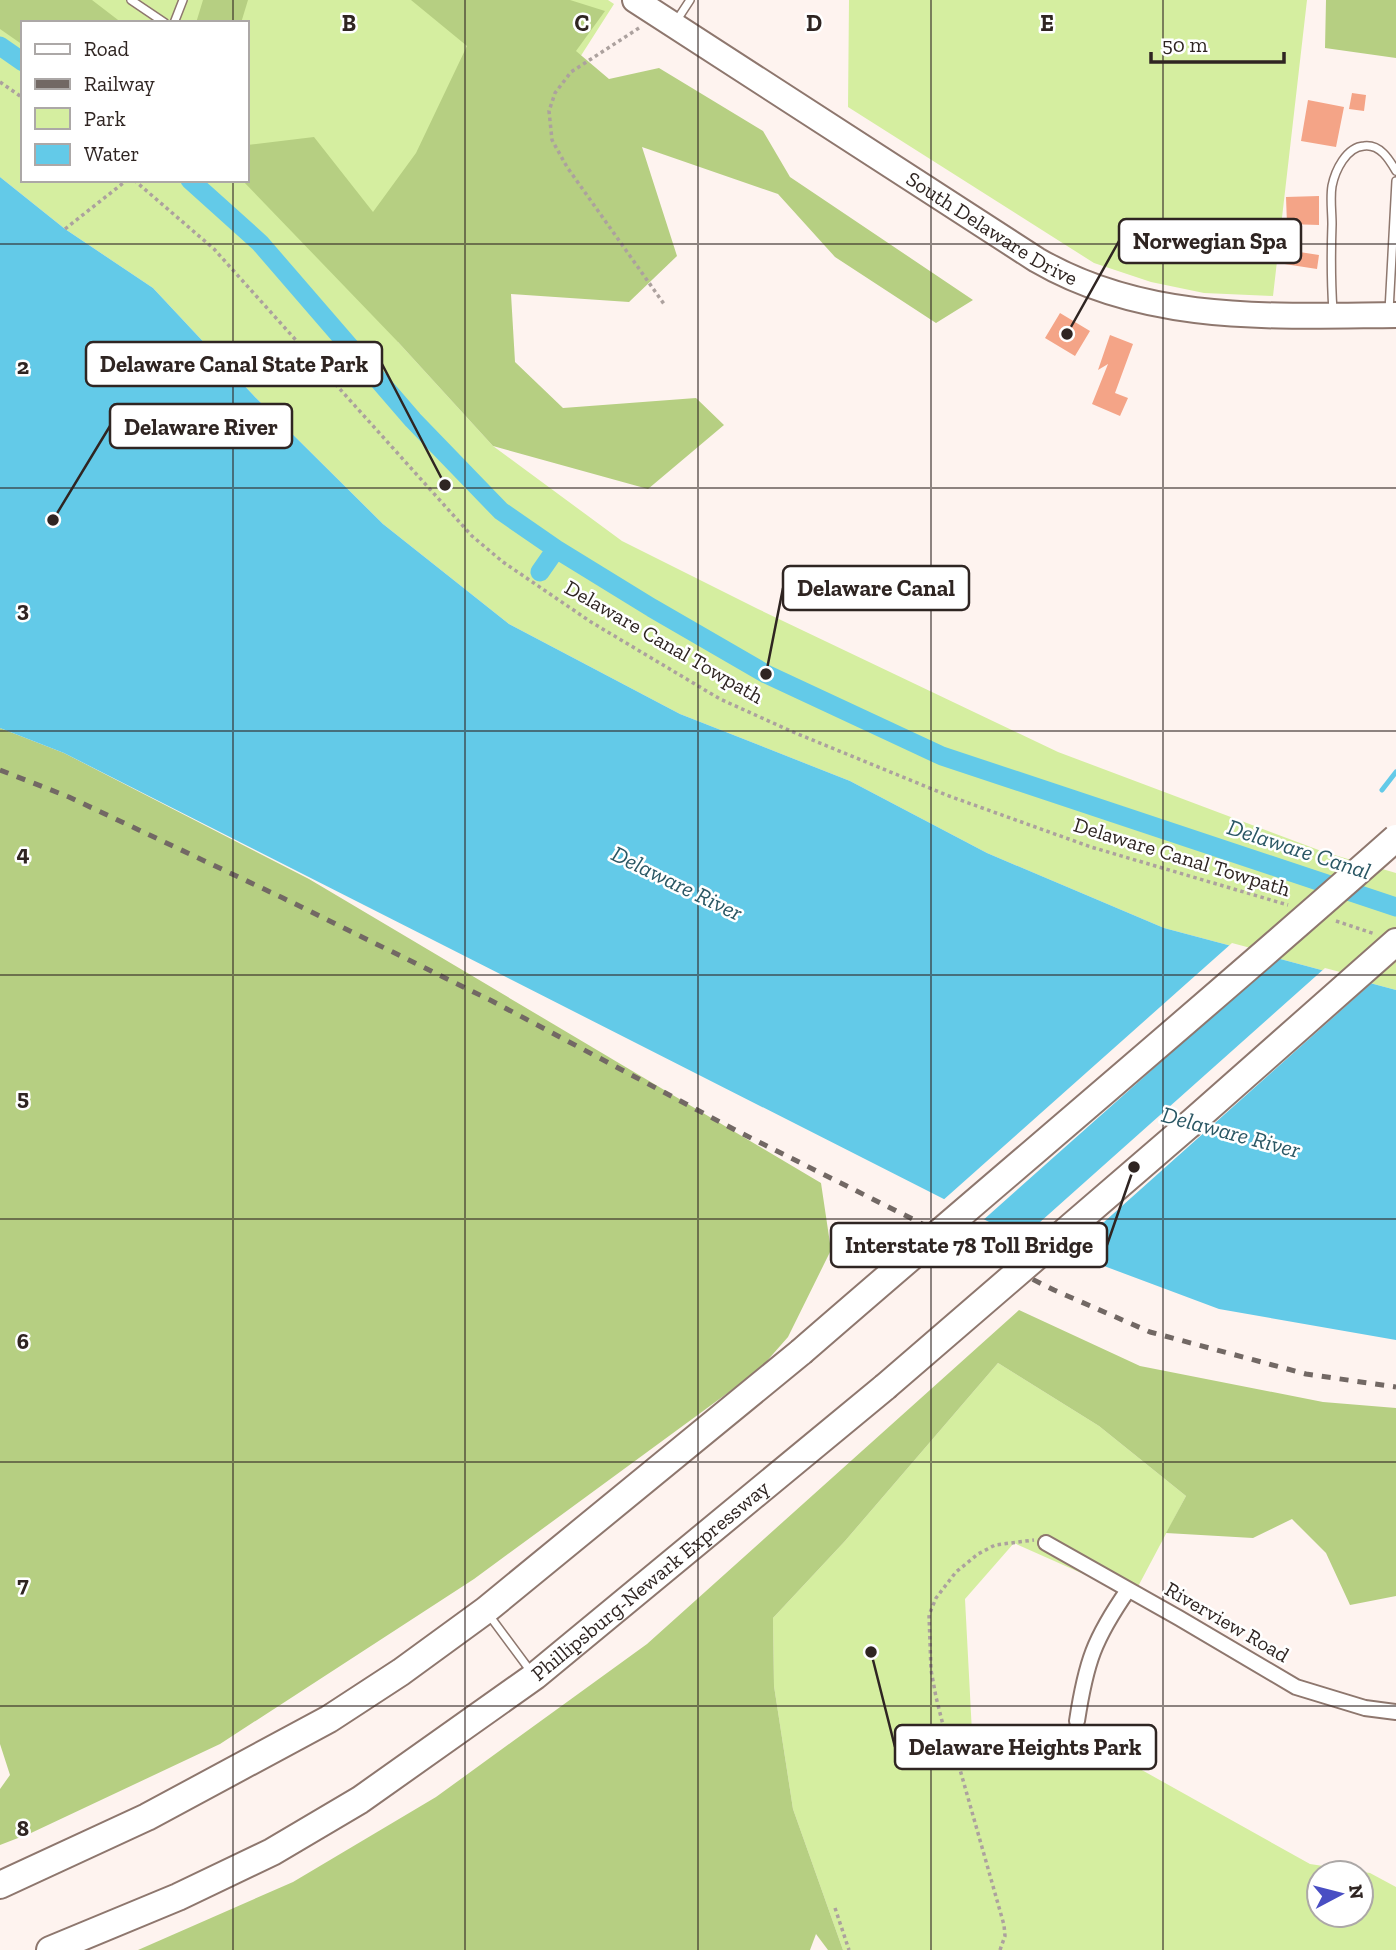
<svg xmlns="http://www.w3.org/2000/svg" width="1396" height="1950" font-family="'Zilla Slab',serif">
  <rect width="100%" height="100%" fill="#fef3ef"/>
  <path fill="#d5eea0" fill-rule="evenodd" d="M 0,0 L 608,0 L 614,4 L 398,342 L 493,446 L 622,541 L 758,609 L 1058,752 L 1324,852 L 1396,873 L 1396,990 L 1164,928 L 987,853 L 850,781 L 680,714 L 509,624 L 383,524 L 255,397 L 153,288 L 65,229 L 0,177 ZM 23,23 L 247,23 L 247,180 L 23,180 Z
    M 849,0 L 1307,0 L 1273,296 L 1204,293 L 1151,282 L 1094,263 L 848,107 Z
    M 998,1363 L 1099,1426 L 1186,1496 L 1133,1596 L 1014,1543 L 965,1599 L 973,1752 L 1106,1750 L 1310,1864 L 1370,1873 L 1396,1887 L 1396,1950 L 843,1950 L 793,1809 L 774,1686 L 773,1618 L 845,1541 ZM 1319,1873 L 1361,1873 L 1361,1915 L 1319,1915 Z"/>
  <path fill="#b6cf82" d="M 0,0 L 92,0 L 122,23 L 23,23 L 23,45 L 0,29 Z
    M 203,0 L 248,0 L 241,23 L 196,23 Z
    M 411,0 L 570,0 L 605,11 L 576,51 L 609,79 L 659,68 L 763,131 L 790,177 L 973,300 L 936,323 L 835,257 L 778,194 L 642,147 L 677,256 L 629,302 L 511,294 L 515,362 L 563,408 L 696,398 L 724,425 L 648,489 L 493,446 L 398,342 L 242,180 L 247,180 L 247,145 L 314,137 L 373,212 L 416,153 L 467,46 Z
    M 1326,0 L 1396,0 L 1396,58 L 1325,48 Z
    M 0,728 L 64,753 L 309,879 L 821,1183 L 831,1250 L 788,1337 L 759,1370 L 474,1579 L 220,1744 L 31,1833 L 0,1845 L 0,1789 L 10,1775 L 0,1744 Z
    M 1019,1310 L 1140,1366 L 1323,1402 L 1396,1408 L 1396,1596 L 1350,1605 L 1326,1553 L 1292,1519 L 1253,1538 L 1166,1533 L 1186,1496 L 1099,1426 L 998,1363 L 845,1541 L 773,1618 L 774,1686 L 793,1809 L 843,1950 L 828,1950 L 816,1934 L 810,1950 L 138,1950 L 293,1882 L 436,1797 L 647,1644 Z"/>
  <path fill="#63cae8" d="M 0,177 L 65,229 L 153,288 L 255,397 L 383,524 L 509,624 L 680,714 L 850,781 L 987,853 L 1164,928 L 1396,990 L 1396,1340 L 1219,1309 L 997,1226 L 64,753 L 0,728 Z"/>
  <path fill="#fef3ef" d="M 1232,943 L 1280,956 L 981,1222 L 941,1202 Z
    M 1325,968 L 1374,981 L 1066,1256 L 1021,1239 Z"/>
  <g fill="none" stroke-linecap="round" stroke-linejoin="round">
    <path stroke="#63cae8" stroke-width="5" d="M 1382,790 L 1396,772"/>
    <path stroke="#63cae8" stroke-width="19" d="M 0,46 L 23,62
      M 190,180 L 260,243 L 413,420 L 501,511 L 556,549 L 652,608 L 766,674 L 942,756 L 1396,907
      M 540,572 L 556,549"/>
  </g>
  <path fill="#f4a487" d="M 1352,93 L 1366,95 L 1364,111 L 1349,109 Z
    M 1308,100 L 1344,107 L 1336,147 L 1301,141 Z
    M 1319,196 L 1319,225 L 1287,224 L 1286,197 Z
    M 1280,249 L 1319,255 L 1317,269 L 1278,263 Z
    M 1060,313 L 1090,331 L 1075,356 L 1045,338 Z
    M 1110,335 L 1133,344 L 1115,393 L 1128,398 L 1120,416 L 1092,404 L 1108,364 L 1098,370 Z"/>
  <g fill="none" stroke-linecap="round" stroke-linejoin="round">
    <g stroke="#8e776e" stroke-width="10">
      <path id="service" d="M 131,0 L 165,23
        M 174,23 L 183,0
        M 675,23 L 690,0
        M 1333,311 C 1331,282 1331,253 1332,224 C 1332,212 1330,198 1332,186 C 1335,171 1346,147 1364,146 C 1380,144 1389,159 1396,171
        M 1389,311 L 1396,181
        M 489,1615 L 532,1673"/>
    </g>
    <g stroke="#8e776e" stroke-width="18">
      <path id="minor" d="M 1046,1543 L 1179,1618 L 1296,1687 L 1365,1708 L 1396,1712
        M 1077,1721 C 1086,1662 1094,1639 1128,1590"/>
    </g>
    <g stroke="#8e776e" stroke-width="28">
      <g id="trunk">
        <path id="s1" d="M 635,0 L 1037,260 C 1147,324 1273,316 1396,315"/>
      </g>
    </g>
    <g stroke="#8e776e" stroke-width="30">
      <g id="motorway">
        <path d="M 1190,1124 L 1396,942"/>
        <path d="M 0,1885 L 147,1817 L 329,1719 L 401,1672 L 486,1610 L 801,1352"/>
        <path id="s2" d="M 50,1950 L 178,1897 L 272,1852 L 360,1800 L 535,1676 L 885,1387"/>
      </g>
    </g>
    <path stroke="#aca19e" stroke-width="3.5" stroke-dasharray="3.5 3.5" stroke-linecap="butt" d="M 639,28 L 571,72 L 555,93 L 549,111 L 552,140 L 567,167 L 664,304
      M 0,82 L 23,98
      M 134,180 L 214,249 L 472,536 L 503,562 L 591,622 L 720,699 L 793,732 L 949,796 L 1091,847 L 1288,905
      M 65,229 L 127,180
      M 1336,921 L 1375,934
      M 835,1908 L 849,1950
      M 1000,1950 L 1005,1936 L 1004,1925 L 959,1766 L 944,1729 L 936,1697 L 931,1670 L 929,1615 L 936,1598 L 956,1572 L 978,1554 L 995,1545 L 1034,1540"/>
    <use href="#service" stroke="#fff" stroke-width="7"/>
    <use href="#minor" stroke="#fff" stroke-width="14"/>
    <use href="#trunk" stroke="#fff" stroke-width="24"/>
    <use href="#motorway" stroke="#fff" stroke-width="26"/>
    <path stroke="#726864" stroke-width="5" stroke-dasharray="9 9" stroke-linecap="butt" d="M 0,770 L 69,797 L 283,898 L 492,1001 L 737,1131 L 1054,1290 L 1150,1332 L 1306,1374 L 1396,1387"/>
    <g stroke="#8e776e" stroke-width="30" stroke-linecap="butt">
      <path id="motorway-bridge" d="M 801,1352 C 999,1180 1200,1012 1396,838
        M 885,1387 L 1190,1124"/>
    </g>
    <use href="#motorway-bridge" stroke="#fff" stroke-width="26"/>
  </g>
  <path fill="none" stroke="#2f2522" stroke-width="2" stroke-opacity="0.55" d="M 233,0 L 233,23M 465,0 L 465,1950M 698,0 L 698,1950M 931,0 L 931,1950M 1163,0 L 1163,1950M 233,180 L 233,1950M 0,244 L 1396,244M 0,488 L 1396,488M 0,731 L 1396,731M 0,975 L 1396,975M 0,1219 L 1396,1219M 0,1462 L 1396,1462M 0,1706 L 1396,1706"/>
  <g text-anchor="middle" stroke-width="5" stroke-linejoin="round" paint-order="stroke">
    <g font-size="21" fill="#2f2522" stroke="#fff">
      <text dy="7" stroke="none"><textPath href="#s1" startOffset="424">South Delaware Drive</textPath></text>
      <text transform="translate(664 642) rotate(30)" y="7">Delaware Canal Towpath</text>
      <text transform="translate(1182 857) rotate(17)" y="7">Delaware Canal Towpath</text>
      <text dy="7" stroke="none"><textPath href="#s2" startOffset="709">Phillipsburg-Newark Expressway</textPath></text>
      <text transform="translate(1227 1622) rotate(30)" y="7">Riverview Road</text>
    </g>
    <g font-size="23" font-style="italic" fill="#2a5764" stroke="#fff">
      <text transform="translate(1299 849) rotate(18)" y="8">Delaware Canal</text>
      <text transform="translate(677 883) rotate(26)" y="8">Delaware River</text>
      <text transform="translate(1231 1132) rotate(15)" y="8">Delaware River</text>
    </g>
  </g>
  <g font-size="23" text-anchor="middle" font-weight="bold" fill="#2f2522" stroke="#fff" stroke-width="5" stroke-linejoin="round" paint-order="stroke">
    <text x="349" y="31">B</text>
    <text x="582" y="31">C</text>
    <text x="814" y="31">D</text>
    <text x="1047" y="31">E</text>
    <text x="23" y="374">2</text>
    <text x="23" y="617">3</text>
    <text x="23" y="861">4</text>
    <text x="23" y="1105">5</text>
    <text x="23" y="1349">6</text>
    <text x="23" y="1592">7</text>
    <text x="23" y="1836">8</text>
  </g>
  <path fill="none" stroke="#2f2522" stroke-width="2.5" d="M1067 334L1119 241M445 485L382 364M53 520L110 426M766 674L783 588M1134 1167L1107 1245M871 1652L895 1747"/>
  <g fill="#2f2522" stroke="#fff" stroke-width="2.5">
    <circle cx="1067" cy="334" r="7"/>
    <circle cx="445" cy="485" r="7"/>
    <circle cx="53" cy="520" r="7"/>
    <circle cx="766" cy="674" r="7"/>
    <circle cx="1134" cy="1167" r="7"/>
    <circle cx="871" cy="1652" r="7"/>
  </g>
  <g fill="#fff" stroke="#2f2522" stroke-width="2.5">
    <rect x="1119" y="219" width="182" height="44" rx="7"/>
    <rect x="86" y="342" width="296" height="44" rx="7"/>
    <rect x="110" y="404" width="182" height="44" rx="7"/>
    <rect x="783" y="566" width="186" height="44" rx="7"/>
    <rect x="831" y="1223" width="276" height="44" rx="7"/>
    <rect x="895" y="1725" width="261" height="44" rx="7"/>
  </g>
  <g font-size="23" text-anchor="middle" font-weight="bold" fill="#2f2522">
    <text x="1210" y="249">Norwegian Spa</text>
    <text x="234" y="372">Delaware Canal State Park</text>
    <text x="201" y="435">Delaware River</text>
    <text x="876" y="596">Delaware Canal</text>
    <text x="969" y="1253">Interstate 78 Toll Bridge</text>
    <text x="1025" y="1755">Delaware Heights Park</text>
  </g>
  <rect x="21" y="21" width="228" height="161" fill="#ffffff" stroke="#aca8a7" stroke-width="2"/>
  <rect x="35" y="44" width="35" height="10" fill="#ffffff" stroke="#aca8a7" stroke-width="2"/>
  <text x="84" y="56" font-size="21" fill="#2f2522">Road</text>
  <rect x="35" y="79" width="35" height="10" fill="#726864" stroke="#aca8a7" stroke-width="2"/>
  <text x="84" y="91" font-size="21" fill="#2f2522">Railway</text>
  <rect x="35" y="108" width="35" height="21" fill="#d5eea0" stroke="#aca8a7" stroke-width="2"/>
  <text x="84" y="126" font-size="21" fill="#2f2522">Park</text>
  <rect x="35" y="144" width="35" height="21" fill="#63cae8" stroke="#aca8a7" stroke-width="2"/>
  <text x="84" y="161" font-size="21" fill="#2f2522">Water</text>
  <g transform="translate(1340 1894) rotate(83)"><circle r="33" fill="#ffffff" stroke="#aca8a7" stroke-width="2"/>
  <path d="M0-5L12 26L0 18L-12 26Z" fill="#494ec3"/>
  <text y="-10" font-size="19" font-weight="bold" text-anchor="middle" fill="#2f2522">N</text>
  </g>
  <path d="M1151 52v10h133v-10" fill="none" stroke="#2f2522" stroke-width="3.5"/>
  <text x="1162" y="52" font-size="21" fill="#2f2522" stroke="#ffffff" stroke-width="5" paint-order="stroke">50 m</text>
</svg>
